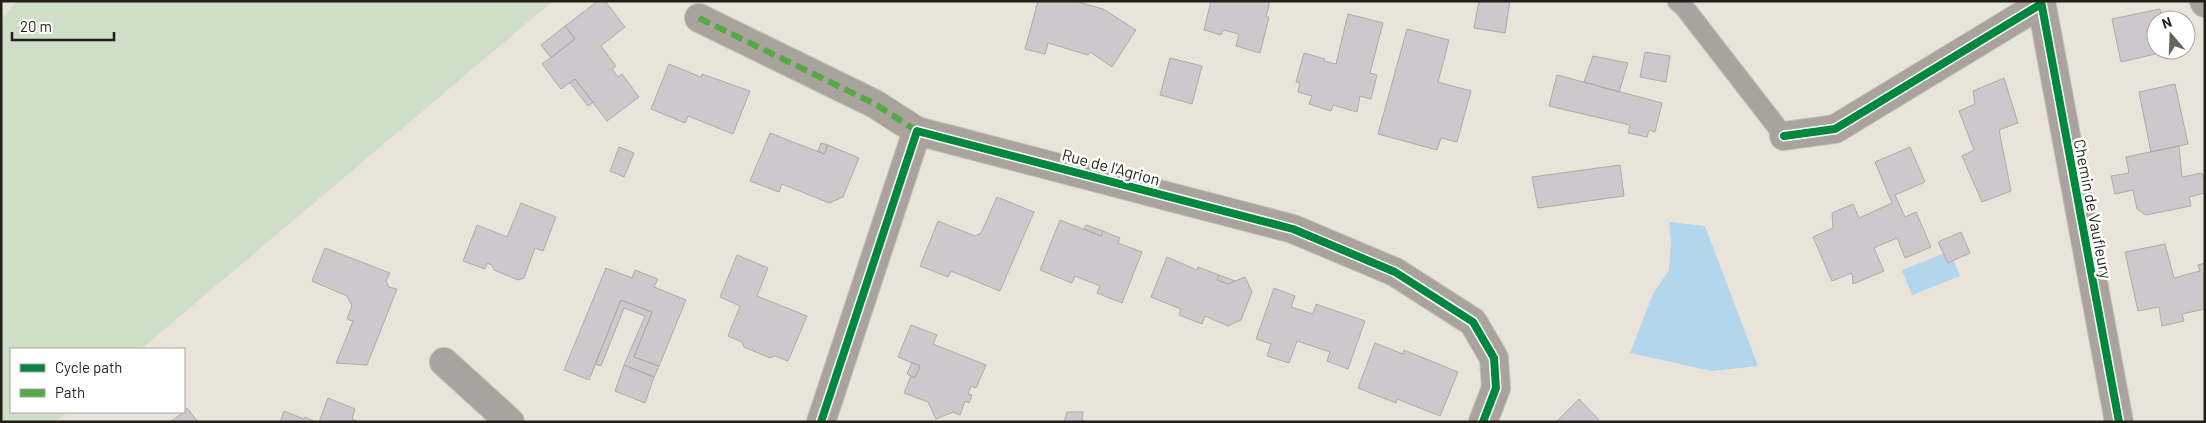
<svg xmlns="http://www.w3.org/2000/svg" width="2206" height="423" font-family="Barlow,sans-serif">
  <rect width="100%" height="100%" fill="#e9e3d9"/>
  <path fill="#cfdec7" d="M 17,1 L 553,1 L 141,349 L 11,349 L 11,412 L 67,412 L 55,422 L 1,422 L 1,19 Z"/>
  <path fill="#b2d6eb" d="M 1669,222 L 1705,226 L 1758,366 L 1712,371 L 1630,353 L 1653,294 L 1669,270 L 1671,242 Z
    M 1950,251 L 1960,276 L 1912,295 L 1902,270 Z"/>
  <path fill="#cec8cd" stroke="#afabaa" d="M 598,1 L 605,1 L 625,27 L 601,46 L 616,66 L 612,69 L 618,77 L 622,74 L 639,97 L 607,121 L 575,79 L 561,89 L 542,64 L 575,39 L 565,26 Z
    M 1038,1 L 1075,1 L 1103,9 L 1136,30 L 1112,67 L 1090,52 L 1088,55 L 1048,43 L 1045,54 L 1025,49 Z
    M 1211,1 L 1270,1 L 1266,17 L 1269,17 L 1260,53 L 1236,46 L 1239,34 L 1223,30 L 1221,35 L 1204,30 Z
    M 1479,1 L 1510,1 L 1505,33 L 1474,28 Z
    M 2160,9 L 2162,20 L 2156,20 L 2156,50 L 2163,50 L 2164,52 L 2121,62 L 2112,19 Z
    M 1348,14 L 1383,23 L 1370,73 L 1377,75 L 1371,99 L 1360,96 L 1357,112 L 1333,105 L 1331,111 L 1309,104 L 1312,96 L 1298,92 L 1300,83 L 1296,82 L 1304,53 L 1325,59 L 1324,61 L 1336,64 Z
    M 565,26 L 575,39 L 551,58 L 541,45 Z
    M 1407,29 L 1449,40 L 1438,82 L 1471,91 L 1457,142 L 1441,138 L 1437,150 L 1378,134 Z
    M 1645,52 L 1670,56 L 1666,82 L 1640,77 Z
    M 1593,56 L 1628,63 L 1619,92 L 1584,82 Z
    M 1170,58 L 1202,66 L 1192,104 L 1160,95 Z
    M 669,64 L 701,77 L 702,74 L 750,91 L 733,134 L 688,116 L 685,123 L 651,109 Z
    M 1557,75 L 1662,103 L 1655,132 L 1649,130 L 1647,137 L 1628,133 L 1630,125 L 1549,106 Z
    M 2004,78 L 2018,123 L 1999,130 L 2011,191 L 1982,202 L 1962,156 L 1974,150 L 1959,111 L 1975,104 L 1973,91 Z
    M 575,79 L 593,102 L 588,106 L 570,83 Z
    M 2175,84 L 2188,144 L 2151,152 L 2139,92 Z
    M 770,133 L 824,154 L 828,145 L 859,158 L 843,197 L 829,203 L 782,184 L 779,192 L 750,181 Z
    M 821,143 L 828,145 L 824,154 L 818,151 Z
    M 2179,146 L 2182,177 L 2202,173 L 2205,184 L 2205,193 L 2189,197 L 2191,206 L 2146,215 L 2137,209 L 2133,190 L 2115,194 L 2111,176 L 2129,173 L 2126,157 Z
    M 619,147 L 634,153 L 624,177 L 610,171 Z
    M 1910,147 L 1925,182 L 1895,195 L 1905,217 L 1916,212 L 1931,247 L 1905,258 L 1897,238 L 1874,248 L 1884,271 L 1853,284 L 1852,273 L 1832,281 L 1813,237 L 1833,228 L 1832,213 L 1853,204 L 1859,218 L 1892,203 L 1875,162 Z
    M 1620,165 L 1624,196 L 1538,208 L 1532,177 Z
    M 997,197 L 1034,212 L 1000,291 L 951,271 L 948,277 L 920,266 L 938,221 L 975,236 L 981,233 Z
    M 521,203 L 556,217 L 543,251 L 535,248 L 524,278 L 518,280 L 494,270 L 492,265 L 487,263 L 485,269 L 463,261 L 477,225 L 507,237 Z
    M 1060,220 L 1101,236 L 1103,231 L 1120,238 L 1118,243 L 1142,252 L 1122,303 L 1097,293 L 1100,286 L 1075,276 L 1072,283 L 1040,270 Z
    M 1086,225 L 1103,231 L 1101,236 L 1084,229 Z
    M 1961,232 L 1970,253 L 1948,263 L 1938,242 Z
    M 2165,244 L 2174,278 L 2200,271 L 2198,265 L 2205,263 L 2205,309 L 2182,314 L 2184,321 L 2162,326 L 2159,307 L 2138,311 L 2125,252 Z
    M 325,248 L 390,273 L 386,281 L 389,287 L 397,289 L 367,365 L 336,363 L 353,321 L 347,319 L 352,306 L 347,296 L 312,281 Z
    M 737,255 L 768,268 L 757,296 L 807,316 L 788,361 L 775,356 L 770,358 L 744,347 L 742,342 L 728,336 L 740,306 L 720,297 Z
    M 1167,257 L 1197,270 L 1198,267 L 1219,275 L 1217,280 L 1228,284 L 1245,277 L 1252,292 L 1241,320 L 1228,326 L 1205,316 L 1202,324 L 1179,315 L 1181,309 L 1151,297 Z
    M 606,268 L 632,278 L 635,270 L 658,279 L 654,287 L 686,300 L 659,366 L 634,357 L 652,312 L 621,300 L 589,380 L 564,370 Z
    M 1219,275 L 1235,281 L 1228,284 L 1217,280 Z
    M 1274,288 L 1295,296 L 1291,307 L 1313,314 L 1316,304 L 1365,321 L 1348,369 L 1327,361 L 1330,352 L 1297,341 L 1289,363 L 1267,356 L 1271,344 L 1256,339 Z
    M 621,300 L 652,312 L 634,357 L 659,366 L 654,377 L 624,365 L 645,316 L 624,308 L 601,366 L 595,364 Z
    M 911,325 L 937,335 L 933,344 L 986,365 L 976,388 L 971,386 L 968,394 L 972,395 L 969,403 L 965,401 L 960,415 L 953,412 L 936,419 L 928,402 L 904,393 L 911,376 L 915,378 L 920,366 L 898,357 Z
    M 1375,343 L 1403,354 L 1404,350 L 1458,372 L 1440,416 L 1397,399 L 1396,403 L 1358,388 Z
    M 912,362 L 920,366 L 915,378 L 907,374 Z
    M 624,365 L 654,377 L 645,403 L 615,391 Z
    M 328,398 L 355,409 L 352,419 L 359,422 L 319,422 Z
    M 1579,399 L 1601,422 L 1556,422 Z
    M 187,408 L 198,422 L 170,422 L 184,412 Z
    M 284,411 L 304,419 L 305,417 L 316,422 L 280,422 Z
    M 1067,412 L 1083,412 L 1082,420 L 1087,422 L 1064,422 Z"/>
  <g fill="none" stroke-linecap="round" stroke-linejoin="round">
    <g stroke="#c4bfb8" stroke-width="21">
      <path id="service" d="M 1677,1 L 1684,7 L 1784,136"/>
    </g>
    <g stroke="#c4bfb8" stroke-width="30">
      <path id="minor" d="M 2041,1 L 2119,422
        M 2204,1 L 2205,3
        M 699,18 L 875,104 L 917,131
        M 1784,136 L 1835,129 L 2041,4
        M 444,362 L 510,422
        M 821,422 L 917,131 L 1293,229 L 1395,272 L 1473,322 L 1494,358 L 1496,388 L 1483,422"/>
    </g>
    <use href="#service" stroke="#a9a29d" stroke-width="19"/>
    <use href="#minor" stroke="#a9a29d" stroke-width="28"/>
    <path stroke="#53aa42" stroke-width="6" stroke-dasharray="12 6" stroke-linecap="butt" d="M 699,18 L 875,104 L 917,131"/>
    <g stroke="#fff" stroke-width="11">
      <path id="cycleway" d="M 2041,1 L 2119,422
        M 1784,136 L 1835,129 L 2041,4
        M 821,422 L 917,131 L 1293,229 L 1395,272 L 1473,322 L 1494,358 L 1496,388 L 1483,422"/>
    </g>
    <use href="#cycleway" stroke="#00873e" stroke-width="8"/>
  </g>
  <g text-anchor="middle" stroke-width="5" stroke-linejoin="round" paint-order="stroke">
    <g font-size="16" fill="#231f18" stroke="#fff">
      <text transform="translate(1111 167) rotate(15)" y="6">Rue de l'Agrion</text>
      <text transform="translate(2093 209) rotate(79)" y="6">Chemin de Vaufleury</text>
    </g>
  </g>
  <rect width="2206" height="423" fill="none" stroke="#231f18" stroke-width="5"/>
  <rect x="10" y="348" width="175" height="65" fill="#ffffff" stroke="#a7a5a3"/>
  <rect x="20" y="364" width="25" height="8" fill="#00873e" stroke="#a7a5a3"/>
  <text x="55" y="373" font-size="15" fill="#231f18">Cycle path</text>
  <rect x="20" y="389" width="25" height="8" fill="#53aa42" stroke="#a7a5a3"/>
  <text x="55" y="398" font-size="15" fill="#231f18">Path</text>
  <g transform="translate(2171 35) rotate(341)"><circle r="24" fill="#ffffff" stroke="#a7a5a3"/>
  <path d="M0-4L9 19L0 12L-9 19Z" fill="#68645c"/>
  <text y="-8" font-size="14" font-weight="bold" text-anchor="middle" fill="#231f18">N</text>
  </g>
  <path d="M12 32v8h102v-8" fill="none" stroke="#231f18" stroke-width="2.5"/>
  <text x="20" y="32" font-size="15" fill="#231f18" stroke="#ffffff" stroke-width="4" paint-order="stroke">20 m</text>
</svg>
